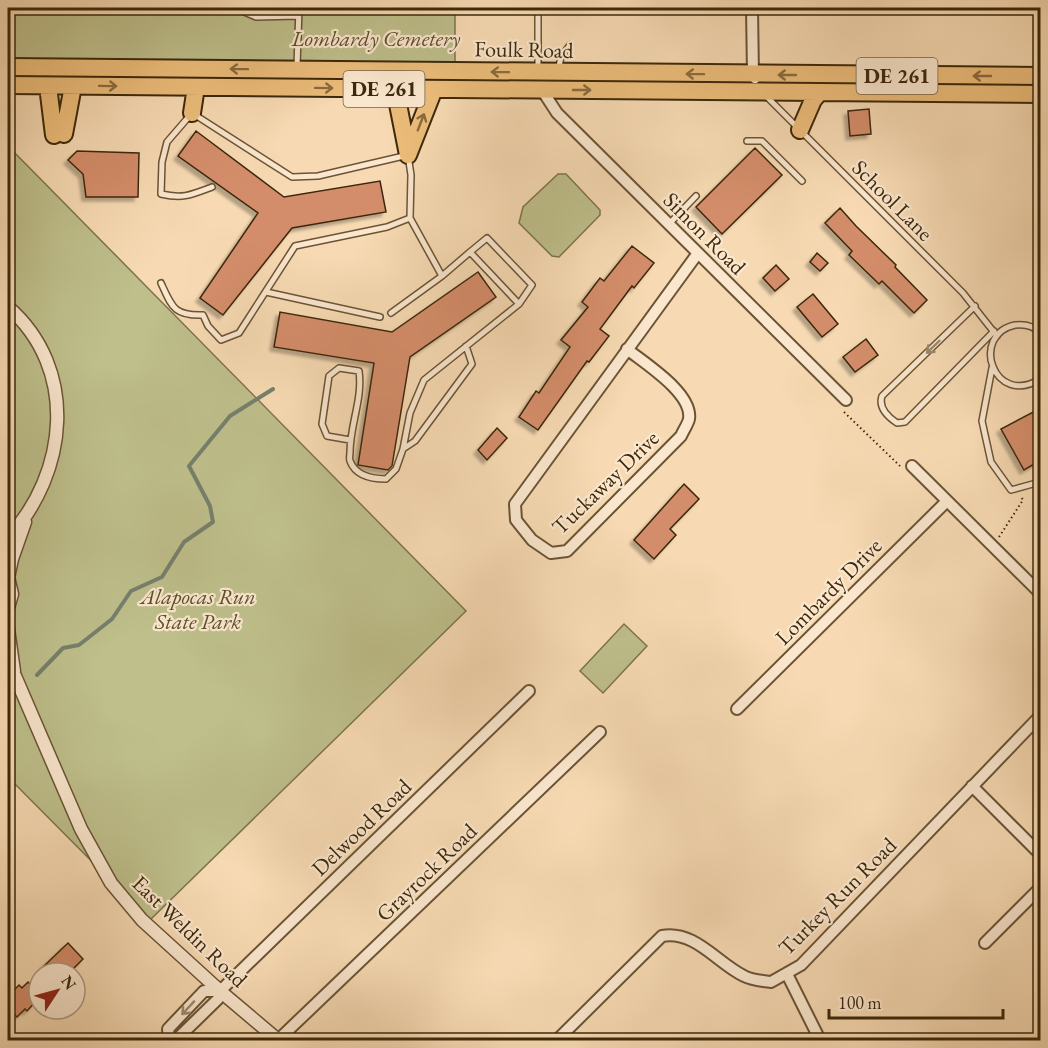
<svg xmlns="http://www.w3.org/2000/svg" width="1048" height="1048" font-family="'EB Garamond',serif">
  <defs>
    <filter id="shadow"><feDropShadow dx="-4" dy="4" stdDeviation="1.5" flood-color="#0004"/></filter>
  </defs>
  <rect width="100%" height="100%" fill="#f7dab3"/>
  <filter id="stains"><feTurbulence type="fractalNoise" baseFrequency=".00333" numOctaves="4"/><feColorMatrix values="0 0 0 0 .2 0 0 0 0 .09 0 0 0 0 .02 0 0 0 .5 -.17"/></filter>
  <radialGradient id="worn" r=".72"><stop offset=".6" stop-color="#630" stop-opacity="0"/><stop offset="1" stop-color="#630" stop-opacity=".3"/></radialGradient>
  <path fill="#bebf8b" stroke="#7d744b" stroke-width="1.5" d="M 8,8 L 455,8 L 455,71 L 8,67 Z
    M 8,146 L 466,611 L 150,920 L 8,777 Z
    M 558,174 L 566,174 L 600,210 L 600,215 L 559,257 L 552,256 L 519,223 L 523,207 Z
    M 624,624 L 647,646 L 603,693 L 580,671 Z"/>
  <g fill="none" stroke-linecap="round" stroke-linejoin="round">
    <path stroke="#76806d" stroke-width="4" d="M 37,675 L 63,648 L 79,645 L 112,619 L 131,591 L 162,577 L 184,542 L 213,522 L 210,506 L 189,466 L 230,416 L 273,389"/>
  </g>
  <path fill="#d48d6b" stroke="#3c280b" stroke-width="1.5" filter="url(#shadow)" d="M 869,109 L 871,134 L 850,136 L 848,111 Z
    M 196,131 L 284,197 L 380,181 L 386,212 L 292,228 L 223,315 L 200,298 L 258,213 L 178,156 Z
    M 755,148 L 782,175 L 722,234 L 696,207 Z
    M 77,151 L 139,153 L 138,197 L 86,197 L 83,174 L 68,160 Z
    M 840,208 L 856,226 L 896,265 L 895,267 L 927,300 L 914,313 L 882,281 L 879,284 L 849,255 L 852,251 L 825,223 Z
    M 632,246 L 654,263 L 634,288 L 632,286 L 600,329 L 609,336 L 589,362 L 587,361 L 538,430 L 519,417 L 536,391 L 539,393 L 570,347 L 561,340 L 588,307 L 582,302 L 600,278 L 604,281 Z
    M 817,253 L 828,263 L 820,271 L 810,262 Z
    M 776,265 L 789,279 L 775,291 L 763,278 Z
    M 478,272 L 496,297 L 410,357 L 392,466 L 388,470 L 358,465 L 374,363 L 274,347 L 280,312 L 392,332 Z
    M 813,294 L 838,324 L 822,337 L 797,307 Z
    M 866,339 L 878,355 L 855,372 L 843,357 Z
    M 1041,408 L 1041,460 L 1024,470 L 1001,429 Z
    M 497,428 L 507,438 L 487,460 L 478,450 Z
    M 684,484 L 699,499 L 670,529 L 676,535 L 654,559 L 634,540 Z
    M 68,943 L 83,959 L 69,973 L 51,973 L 44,966 Z
    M 28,982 L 39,992 L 39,998 L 27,1011 L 25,1009 L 17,1017 L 8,1008 L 8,996 L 19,985 L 22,988 Z"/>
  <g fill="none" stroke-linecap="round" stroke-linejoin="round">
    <g stroke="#6b5435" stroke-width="8">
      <path id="service" d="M 235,8 L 256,17 L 298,16
        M 297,66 L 299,8
        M 538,70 L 538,8
        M 558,71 L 561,57 L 570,45
        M 765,95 L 963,293 L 997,336
        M 747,141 L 762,141 L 802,181
        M 410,218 L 442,276
        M 669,224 L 696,196
        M 470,252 L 487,238 L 532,285 L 519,304
        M 161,283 C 172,307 174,316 203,315 L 208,326 L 221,340 L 239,333 L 295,246 L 387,227 L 410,218 L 411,175 L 408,155 L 318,176 L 292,177 L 192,113 L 167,142 L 162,162 L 161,194 C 183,199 191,195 212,187
        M 266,292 L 380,317
        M 975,306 L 882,396 C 878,408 888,417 897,423 L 905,422 L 994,331
        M 1040,333 C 1034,326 1024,324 1015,325 C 969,335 994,408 1040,379
        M 992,368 L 982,421 L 991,462 L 1011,490 L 1040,482
        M 350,440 L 327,436 L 322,424 L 329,376 L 339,368 L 359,371 C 363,398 350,425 350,452 C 350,455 349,458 350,461 C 356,477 373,479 386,479 L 396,469 L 403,449 L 410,413 L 424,380 L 519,304 L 470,252 L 442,276 L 391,313
        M 403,449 L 415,441 L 472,364 L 466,346"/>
    </g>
    <g stroke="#6b5435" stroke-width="14">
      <path id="minor" d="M 752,8 L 753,75 L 755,78
        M 542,90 L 557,113 L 846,400
        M 627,349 C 644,363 693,393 689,419 C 688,424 683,431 681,436 L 567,551 L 551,553 L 532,540 L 516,520 L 515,504 L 698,253
        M 912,466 L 1040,593
        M 737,709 L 946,502
        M 972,786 L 1040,854
        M 985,943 L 1040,888
        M 787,974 L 820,1040
        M 169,1039 L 168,1029 L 204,991 L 220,991
        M 167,1040 L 179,1037 L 218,999 L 220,991 L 529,691
        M 278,1040 L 600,732
        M 557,1040 L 662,936 C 695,930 717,963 744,976 C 751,980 763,981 771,982 L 801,965 L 1040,716"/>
    </g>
    <g stroke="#6b5435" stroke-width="15">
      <path id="tertiary" d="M 8,307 C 79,369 68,473 8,538
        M 8,577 L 12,594 L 8,608
        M 8,578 L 12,559 L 25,522
        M 8,629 L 14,671
        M 8,664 L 15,676 L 81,829 L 111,883 L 142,920 L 220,991 L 278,1040"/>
    </g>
    <g stroke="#3c280b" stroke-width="20">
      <path id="primary" d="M 8,67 L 1040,76
        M 8,85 L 1040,94
        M 48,86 L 54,135
        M 395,89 L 408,155
        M 192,113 L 196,87
        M 800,130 L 813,100 L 820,92
        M 64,134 L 73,86
        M 408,155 L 434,89"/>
    </g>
    <path stroke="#3c280b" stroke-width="2" stroke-dasharray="1.5 3" stroke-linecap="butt" d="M 844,412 L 900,466
      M 999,537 L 1023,500 L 1021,496"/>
    <use href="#service" stroke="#fae7ce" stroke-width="5"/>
    <use href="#minor" stroke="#fae7ce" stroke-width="10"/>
    <use href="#tertiary" stroke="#fae7ce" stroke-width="12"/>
    <use href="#primary" stroke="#ecbd7a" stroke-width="16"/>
  </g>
  <defs><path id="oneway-shaft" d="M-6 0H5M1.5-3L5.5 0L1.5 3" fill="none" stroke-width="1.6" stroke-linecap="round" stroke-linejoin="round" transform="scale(1.5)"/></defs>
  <g stroke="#8b6b3d">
    <use href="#oneway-shaft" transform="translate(239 69) rotate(-179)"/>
    <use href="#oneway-shaft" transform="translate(500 72) rotate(-179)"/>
    <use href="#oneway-shaft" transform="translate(695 74) rotate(-179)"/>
    <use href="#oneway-shaft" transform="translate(787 75) rotate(-180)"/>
    <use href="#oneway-shaft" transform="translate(982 76) rotate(180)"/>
    <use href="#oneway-shaft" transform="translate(108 86) rotate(1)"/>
    <use href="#oneway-shaft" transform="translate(324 88) rotate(1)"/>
    <use href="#oneway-shaft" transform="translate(582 90)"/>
    <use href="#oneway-shaft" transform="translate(421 122) rotate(-69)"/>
  </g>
  <g stroke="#9b886c">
    <use href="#oneway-shaft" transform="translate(933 347) rotate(136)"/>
    <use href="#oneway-shaft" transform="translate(188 1008) rotate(133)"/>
  </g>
  <g text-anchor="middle" stroke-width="4.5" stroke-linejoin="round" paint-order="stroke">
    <g fill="#fae7ce" stroke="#756146" stroke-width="1.5">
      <rect x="856.5" y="58" width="81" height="36" rx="4.5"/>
      <rect x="343.5" y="71" width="81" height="36" rx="4.5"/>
    </g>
    <g font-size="21" font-weight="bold" fill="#3c280b">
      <text x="897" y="83">DE 261</text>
      <text x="384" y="96">DE 261</text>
    </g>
    <g font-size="22" font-style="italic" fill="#5c4e2b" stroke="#fae7ce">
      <text x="376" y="46">Lombardy Cemetery</text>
      <text x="198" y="604">Alapocas Run<tspan x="198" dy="25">State Park</tspan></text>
    </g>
    <g font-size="22" fill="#3c280b" stroke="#fae7ce">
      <text transform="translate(524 49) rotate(1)" y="8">Foulk Road</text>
      <text transform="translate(893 200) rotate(45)" y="8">School Lane</text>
      <text transform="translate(705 233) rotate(45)" y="8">Simon Road</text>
      <text transform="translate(605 482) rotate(-44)" y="8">Tuckaway Drive</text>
      <text transform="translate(828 591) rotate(-45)" y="8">Lombardy Drive</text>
      <text transform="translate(361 827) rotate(-44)" y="8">Delwood Road</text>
      <text transform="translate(426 872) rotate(-44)" y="8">Grayrock Road</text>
      <text transform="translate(837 896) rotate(-45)" y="8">Turkey Run Road</text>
      <text transform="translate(190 931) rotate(44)" y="8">East Weldin Road</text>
    </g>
  </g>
  <rect width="1048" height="1048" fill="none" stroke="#f7dab3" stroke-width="30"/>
  <rect x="9" y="9" width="1030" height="1030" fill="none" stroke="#3c280b" stroke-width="3"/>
  <rect x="15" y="15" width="1018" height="1018" fill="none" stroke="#3c280b" stroke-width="1.5"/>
  <g transform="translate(57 991) rotate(54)"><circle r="28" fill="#fae7ce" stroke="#ae9b80" stroke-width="1.5"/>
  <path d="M0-4.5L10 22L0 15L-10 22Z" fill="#8f2418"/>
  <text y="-9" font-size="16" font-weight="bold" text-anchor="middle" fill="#3c280b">N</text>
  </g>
  <path d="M829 1009v9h174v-9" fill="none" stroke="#3c280b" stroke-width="3"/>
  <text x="838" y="1009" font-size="18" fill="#3c280b" stroke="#fae7ce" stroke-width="4.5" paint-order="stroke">100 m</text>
  <rect width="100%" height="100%" filter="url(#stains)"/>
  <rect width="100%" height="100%" fill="url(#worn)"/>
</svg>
